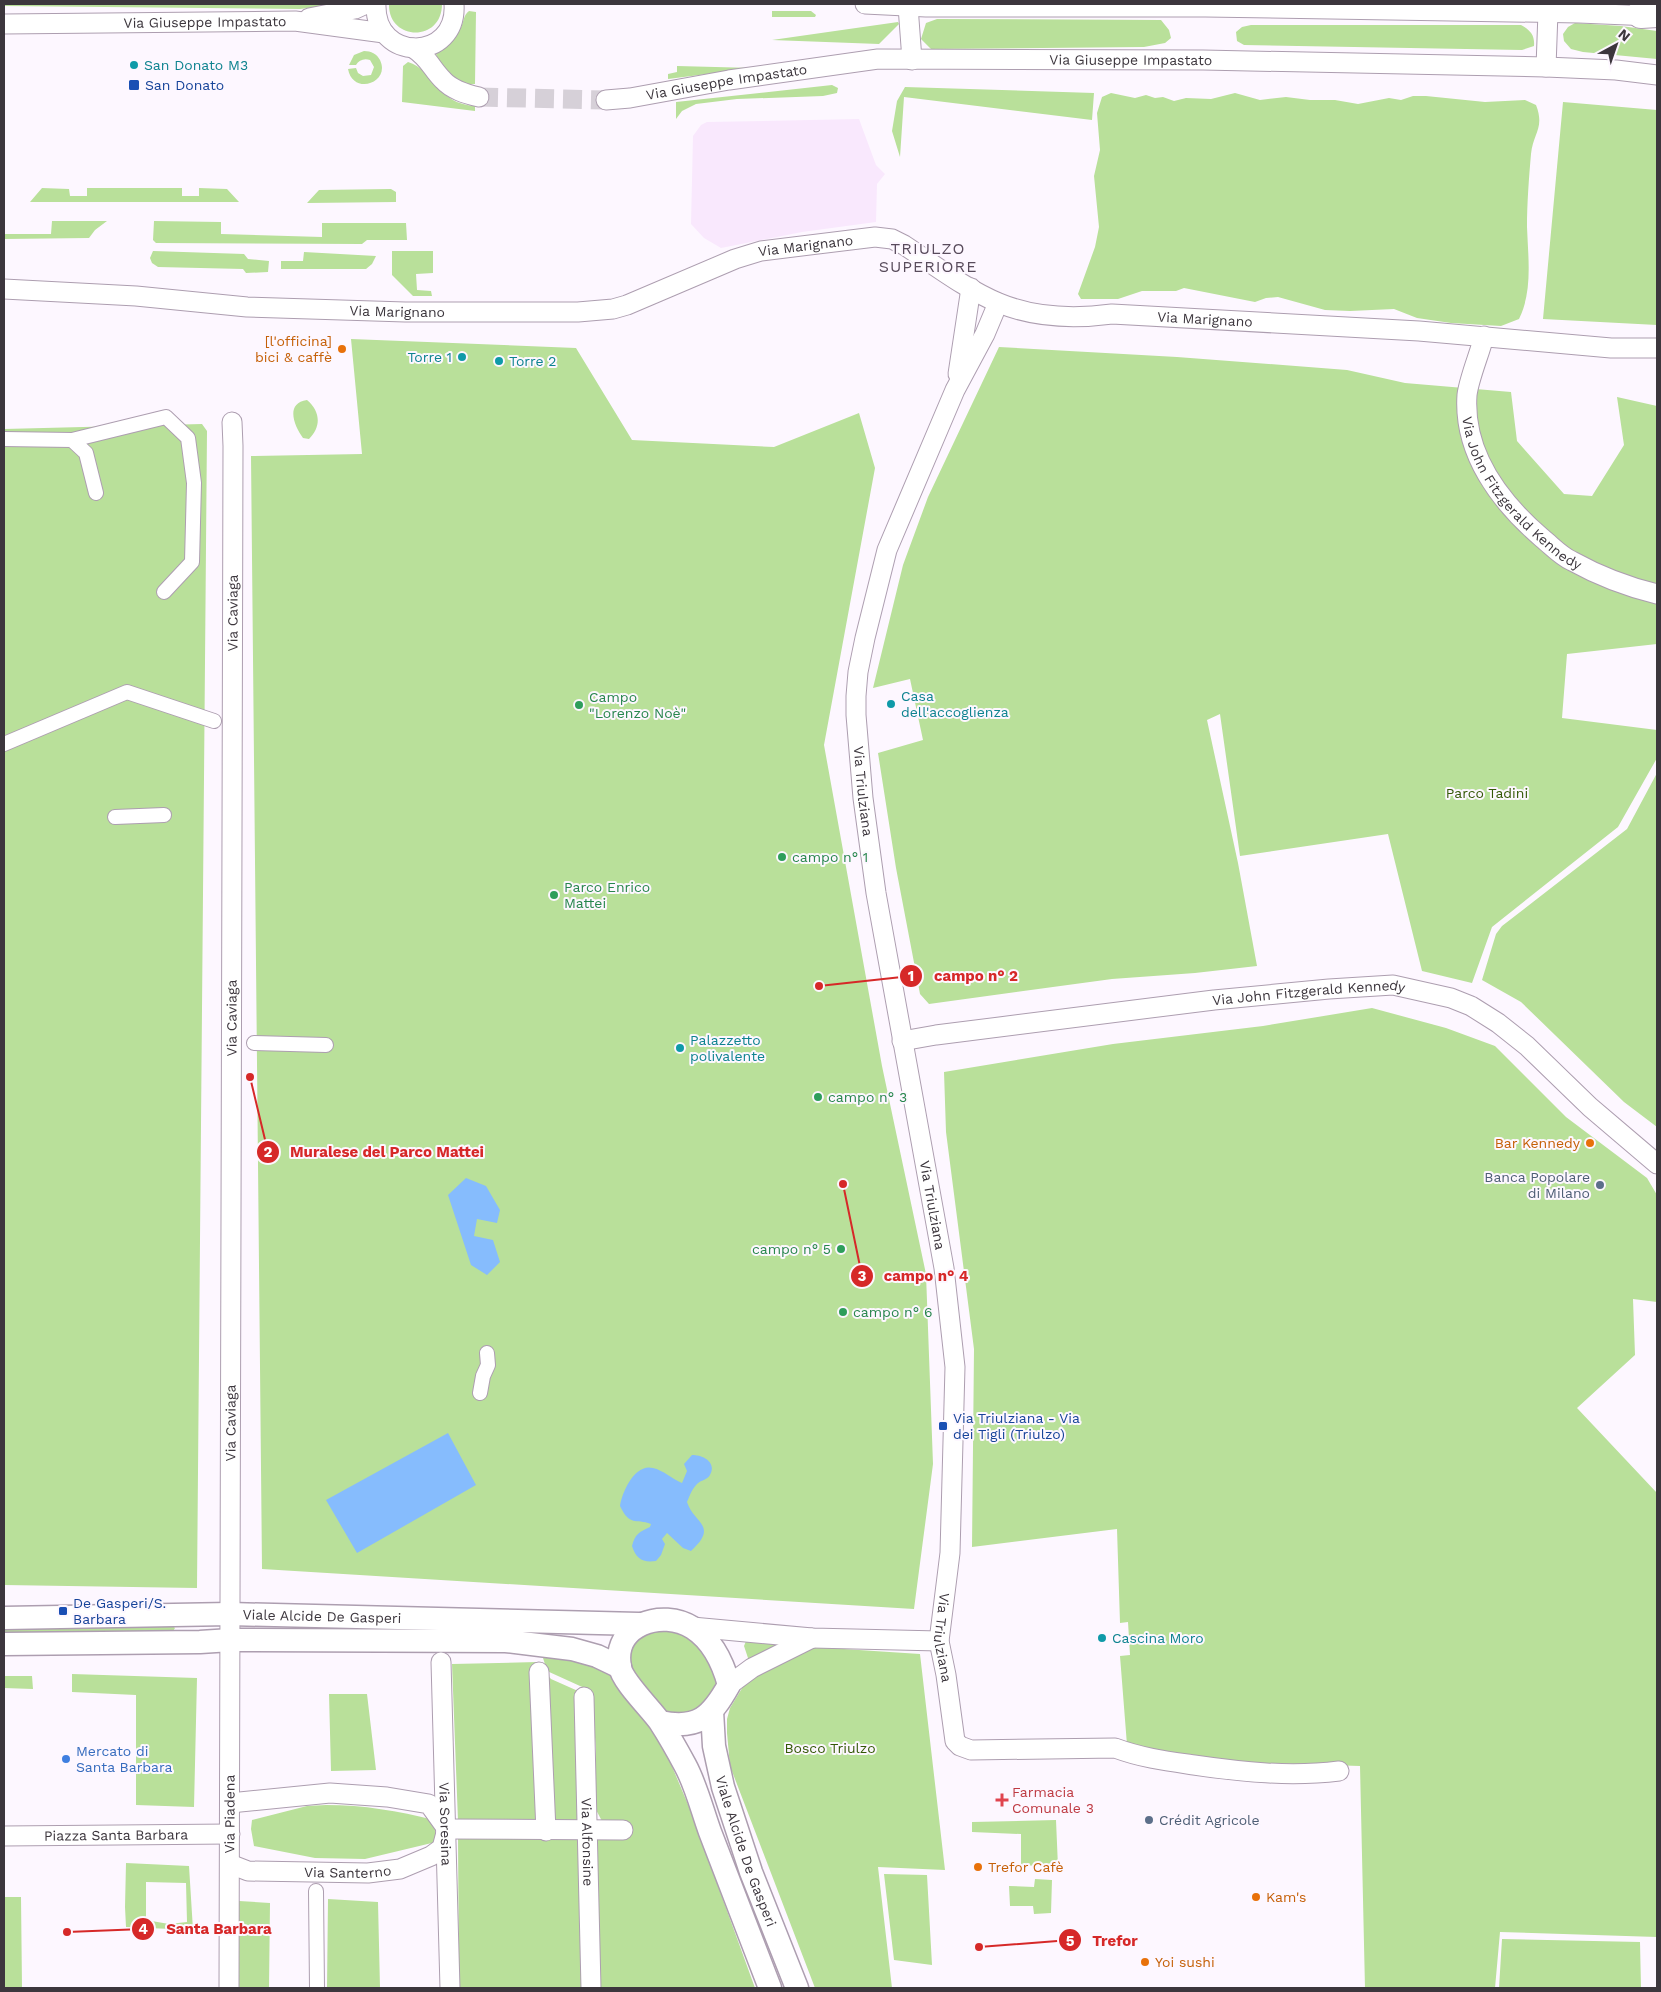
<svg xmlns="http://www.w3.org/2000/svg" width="1661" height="1992" font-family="'Work Sans',sans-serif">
  <rect width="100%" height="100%" fill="#fdf7ff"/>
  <path fill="#f9e8fd" d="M 859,119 L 876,165 L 885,174 L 877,184 L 876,222 L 802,232 L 721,248 L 704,238 L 691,224 L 693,136 L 701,125 L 707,122 Z"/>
  <path fill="#b9e09a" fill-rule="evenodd" d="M 4,4 L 340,4 L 300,9 L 4,6 Z
    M 389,4 L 442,4 C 442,43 388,41 389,4 Z
    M 469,11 L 476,12 L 475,84 C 471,84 466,85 463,84 C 451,81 439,64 436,54 C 444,45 454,41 460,29 C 464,23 463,15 469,11 Z
    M 772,11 L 811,11 L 816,15 L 815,17 L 772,17 Z
    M 937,19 L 1161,20 L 1169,30 L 1171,38 L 1165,43 L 1144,47 L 931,49 L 921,39 L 926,23 Z
    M 898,22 L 899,24 L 879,44 L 772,40 Z
    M 1575,23 L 1621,26 L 1657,31 L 1657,59 L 1583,52 L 1571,49 L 1564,41 L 1563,34 L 1568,27 Z
    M 1251,25 L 1521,25 C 1530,30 1535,35 1534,46 L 1522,50 L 1244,45 L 1237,41 L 1236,32 L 1242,27 Z
    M 364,51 C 371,51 377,54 380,60 C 391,83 353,96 348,69 L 356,68 L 358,73 L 363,76 L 371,75 L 374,67 L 370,60 C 364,58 359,60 356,65 L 349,65 L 354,55 Z
    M 408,62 C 434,70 437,104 475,106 L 475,111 L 402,102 L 403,66 Z
    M 677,66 L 754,68 L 668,79 L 668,74 L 677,72 Z
    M 832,85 L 838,88 L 837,93 L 823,96 L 737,99 L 696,104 L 682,111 L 676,119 L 676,102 Z
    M 905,87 L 1094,93 L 1092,120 L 904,97 L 900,157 L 892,131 L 897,101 Z
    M 1111,93 L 1135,98 L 1146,95 L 1155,98 L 1163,97 L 1174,101 L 1186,98 L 1211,99 L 1235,93 L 1260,100 L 1286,97 L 1310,100 L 1335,100 L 1358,104 L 1389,98 L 1401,100 L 1413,96 L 1426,96 L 1485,102 L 1525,100 L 1536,105 C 1545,128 1533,133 1531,154 C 1529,177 1527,203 1527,227 C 1528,257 1533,291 1519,319 L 1501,326 L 1451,323 L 1417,318 L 1394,309 L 1350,311 L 1325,310 L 1278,297 L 1266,298 L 1255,302 L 1184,288 L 1176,291 L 1142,291 L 1118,299 L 1081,299 L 1078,294 L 1095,247 L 1099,227 L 1094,176 L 1100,150 L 1097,113 L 1102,97 Z
    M 1563,102 L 1657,110 L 1657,325 L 1543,319 Z
    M 42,188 L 69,189 L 70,196 L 87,196 L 87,188 L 182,188 L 182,196 L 199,196 L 199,188 L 227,189 L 239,202 L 30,202 Z
    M 391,189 L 396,192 L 396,202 L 307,203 L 319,190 Z
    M 52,221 L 107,221 L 95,230 L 89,238 L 4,239 L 4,234 L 51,234 Z
    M 154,221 L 221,222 L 221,234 L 322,237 L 322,223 L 406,223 L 407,240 L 367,240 L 362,244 L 156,243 L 153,240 Z
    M 153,251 L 244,254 L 248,259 L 269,261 L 268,272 L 246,273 L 243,269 L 158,267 L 152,263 L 150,258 Z
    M 392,251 L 433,251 L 433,273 L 416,274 L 417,290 L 431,291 L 432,296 L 413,296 L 392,275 Z
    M 304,252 L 376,256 L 372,264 L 366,269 L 281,269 L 281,261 L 303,261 Z
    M 351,339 L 576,348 L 632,440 L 774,447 L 859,413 L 875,468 L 824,745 L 882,1066 L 926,1274 L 933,1464 L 914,1609 L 262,1569 L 251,456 L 362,454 Z
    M 999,347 L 1177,357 L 1347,370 L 1405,383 L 1511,392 L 1517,441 L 1564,494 L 1592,496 L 1624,445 L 1617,397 L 1657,406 L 1657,644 L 1567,654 L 1562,718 L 1657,730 L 1657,758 L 1618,827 L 1492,927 L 1472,983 L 1422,971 L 1388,834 L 1240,856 L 1220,714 L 1207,720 L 1238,863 L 1257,966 L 1195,973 L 1112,979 L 929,1004 L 920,994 L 896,868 L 878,753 L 923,740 L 910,679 L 873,688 L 903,565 L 928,497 Z
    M 307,400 C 321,412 321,427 309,439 L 303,438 C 294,426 285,403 307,400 Z
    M 202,424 L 207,431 L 197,1588 L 4,1585 L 4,429 Z
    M 1657,773 L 1657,1127 L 1624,1102 L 1521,1002 L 1482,980 L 1496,934 L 1502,926 L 1627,829 Z
    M 1372,1008 L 1446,1028 L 1495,1046 L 1566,1117 L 1647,1178 L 1657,1195 L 1657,1302 L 1633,1299 L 1635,1355 L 1577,1408 L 1657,1493 L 1657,1937 L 1500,1932 L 1495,1988 L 1365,1988 L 1360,1766 L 1234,1762 L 1168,1752 L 1144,1751 L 1127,1745 L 1120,1656 L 1130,1655 L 1128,1622 L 1120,1623 L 1117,1529 L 972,1547 L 974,1349 L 946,1132 L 944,1072 L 1113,1044 L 1263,1026 Z
    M 4,1625 L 173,1626 L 175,1628 L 172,1633 L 4,1633 Z
    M 670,1629 L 688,1635 L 708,1657 L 717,1682 L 714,1693 L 695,1713 L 677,1716 L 665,1711 L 637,1680 L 629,1665 L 628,1654 L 634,1643 L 644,1632 Z
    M 787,1640 L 749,1661 L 744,1646 L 746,1641 Z
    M 813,1647 L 920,1654 L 945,1870 L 878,1867 L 892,1988 L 815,1988 L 730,1766 L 727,1733 L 727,1719 L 730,1708 L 747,1680 Z
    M 540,1648 L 615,1671 L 658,1733 L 692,1814 L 755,1988 L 459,1988 L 458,1836 L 612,1840 L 594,1806 L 596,1749 L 591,1691 L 547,1671 Z
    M 537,1662 L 551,1679 L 578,1691 L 581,1823 L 458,1821 L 452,1664 Z
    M 72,1674 L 197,1678 L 194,1807 L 136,1805 L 136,1695 L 72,1692 Z
    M 4,1676 L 32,1676 L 33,1689 L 4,1688 Z
    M 329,1694 L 367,1694 L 376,1770 L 331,1771 Z
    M 326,1805 C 364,1805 398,1811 434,1820 L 436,1842 L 365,1859 L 315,1858 L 254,1846 L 251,1829 L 252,1820 L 307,1806 Z
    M 1056,1820 L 1058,1867 L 1021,1865 L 1021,1834 L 972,1832 L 972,1822 Z
    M 126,1863 L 189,1866 L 193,1930 L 126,1927 L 125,1907 ZM 146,1882 L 186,1883 L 187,1922 L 169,1924 L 146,1920 Z
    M 884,1874 L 927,1875 L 932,1965 L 894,1960 Z
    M 1035,1879 L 1052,1880 L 1051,1913 L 1034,1914 L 1033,1906 L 1010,1906 L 1009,1886 L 1034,1887 Z
    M 4,1897 L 21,1897 L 22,1988 L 4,1988 Z
    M 328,1899 L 378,1902 L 380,1988 L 327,1988 Z
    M 239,1901 L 270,1903 L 269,1988 L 238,1988 Z
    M 1502,1939 L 1640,1942 L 1641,1988 L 1499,1988 Z"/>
  <path fill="#86bcfd" d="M 466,1178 L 486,1186 L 500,1210 L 497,1223 L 477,1219 L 474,1236 L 493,1240 L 500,1262 L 487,1275 L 471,1265 L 448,1195 Z
    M 448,1433 L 476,1485 L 357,1553 L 326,1500 Z
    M 692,1455 C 703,1455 717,1462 710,1475 C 707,1480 701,1480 697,1484 C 692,1489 690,1495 687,1502 C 694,1524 719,1525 691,1551 L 683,1548 L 667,1533 L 662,1539 L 665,1544 L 661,1555 L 656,1561 C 643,1563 636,1559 632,1546 C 635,1534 639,1532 650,1527 L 651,1524 C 635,1518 630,1527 620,1506 C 622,1492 635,1463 653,1468 C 663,1470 672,1479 682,1483 L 687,1471 L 684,1464 Z"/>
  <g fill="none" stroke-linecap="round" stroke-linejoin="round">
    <path stroke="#d6d0d8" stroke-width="19" stroke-dasharray="19 9" stroke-linecap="butt" d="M 479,97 L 606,100"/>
    <g stroke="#ad9eb0" stroke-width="16">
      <path id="pedestrian" d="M 4,439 L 72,440 L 86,453 L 96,493
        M 72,440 L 166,417 L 188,438 L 194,483 L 192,562 L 164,592
        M 4,744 L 127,692 L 214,721
        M 115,817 L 164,815
        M 254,1043 L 326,1045
        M 480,1393 L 483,1376 L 488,1365 L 487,1353
        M 316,1891 L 317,1988"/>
    </g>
    <g stroke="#ad9eb0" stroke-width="21">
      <g id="minor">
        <path d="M 376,4 C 374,63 458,62 454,4"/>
        <path d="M 865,4 L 926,7 L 1205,7 L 1579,13 L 1651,16"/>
        <path d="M 1544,4 L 1548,12 L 1546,67"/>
        <path d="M 908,6 L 912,60"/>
        <path d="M 309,18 L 355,9 L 366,4"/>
        <path id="s1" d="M 4,24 L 295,21 L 384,33"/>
        <path d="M 413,48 C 429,58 431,68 443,80 C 452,90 466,94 479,97"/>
        <path id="s2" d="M 606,100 L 630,98 L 729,80 L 878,59 L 1203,60 L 1546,67 L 1616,70 L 1657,75"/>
        <path id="s3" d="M 4,289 L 136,296 L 247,307 L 405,312 L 578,312 L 613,309 L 627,305 L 735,259 L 761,251 L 875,237 L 892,239 L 904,245 C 933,264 967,290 999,303 C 1035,318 1074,319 1112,314 L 1419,331 L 1611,348 L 1657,348"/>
        <path id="s4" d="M 998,303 L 985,334 L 955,390 L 887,550 L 865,638 L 858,672 L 856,696 L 856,715 L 863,798 L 876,893 L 944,1268 L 955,1367 L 950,1553 L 939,1641 L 946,1675 L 955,1741 L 960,1746 L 971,1750 L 1115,1748 C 1142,1758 1166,1761 1194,1765 C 1242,1772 1290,1777 1339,1771"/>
        <path id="s5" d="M 1484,336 C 1480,353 1469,378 1467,395 C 1463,453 1500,502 1542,538 C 1552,546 1561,556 1572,561 C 1599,576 1628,587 1657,594"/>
        <path d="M 958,374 L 971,288"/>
        <path id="s6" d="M 902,1041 L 936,1035 L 1214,1000 L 1329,989 L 1393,985 L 1451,998 L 1471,1006 L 1498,1023 L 1527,1046 L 1590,1107 L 1657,1164"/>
        <path d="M 692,1627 L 812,1638 L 939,1641"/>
        <path id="s7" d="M 441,1662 L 450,1988"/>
        <path d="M 539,1672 L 546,1831"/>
        <path d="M 729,1685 L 752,1668 L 812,1638"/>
        <path id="s8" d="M 584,1697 L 591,1988"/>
        <path d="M 447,1829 L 623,1830"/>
        <path id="s9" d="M 4,1836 L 230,1834"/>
        <path id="s10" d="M 230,1864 L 248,1871 L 368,1873 L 400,1869 L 431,1856 L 442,1848 L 447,1829 L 429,1804 L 387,1797 L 330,1793 L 230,1803"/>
        <path id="s11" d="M 229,1988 L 233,446 L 232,422"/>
      </g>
    </g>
    <g stroke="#ad9eb0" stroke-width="25">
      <g id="tertiary">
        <path id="s12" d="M 4,1618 L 230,1614 L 639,1624"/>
        <path d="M 4,1644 L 200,1642 L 231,1640 L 506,1641 L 572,1649 L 597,1656 L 620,1667"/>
        <path id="s13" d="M 712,1711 L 714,1746 L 723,1787 L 751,1872 L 797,1988"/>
        <path d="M 660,1722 C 698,1730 711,1717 729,1685 C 723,1663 713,1641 693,1628 C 662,1608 612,1625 620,1667 C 622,1681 651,1709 660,1722 C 669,1736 677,1750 685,1765 C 696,1785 702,1810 710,1832 C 730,1884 750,1936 770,1988"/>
      </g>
    </g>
    <g stroke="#ad9eb0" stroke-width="30">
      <path id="trunk" d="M 1641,14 L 1657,13"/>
    </g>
    <use href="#pedestrian" stroke="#fff" stroke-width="14"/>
    <use href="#minor" stroke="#fff" stroke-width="19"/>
    <use href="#tertiary" stroke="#fff" stroke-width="22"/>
    <use href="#trunk" stroke="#fff" stroke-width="28"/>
  </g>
  <g fill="#0f9aa8" stroke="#fdf7ff" stroke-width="2">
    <circle cx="134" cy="65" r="5"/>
    <circle cx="462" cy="357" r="5"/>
    <circle cx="499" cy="361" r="5"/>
    <circle cx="891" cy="704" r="5"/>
    <circle cx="680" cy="1048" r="5"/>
    <circle cx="1102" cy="1638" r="5"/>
  </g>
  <g fill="#1a4fb4" stroke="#fdf7ff" stroke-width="2">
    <rect x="128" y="79" width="12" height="12" rx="2.5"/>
    <rect x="938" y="1421" width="10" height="10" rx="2.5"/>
    <rect x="58" y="1606" width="10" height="10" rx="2.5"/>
  </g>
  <g fill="#e8710a" stroke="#fdf7ff" stroke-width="2">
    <circle cx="342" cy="349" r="5"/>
    <circle cx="1590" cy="1143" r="5"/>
    <circle cx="978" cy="1867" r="5"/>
    <circle cx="1256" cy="1897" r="5"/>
    <circle cx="1145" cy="1962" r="5"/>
  </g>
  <g fill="#2e9e5b" stroke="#fdf7ff" stroke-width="2">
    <circle cx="579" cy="705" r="5"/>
    <circle cx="782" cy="857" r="5"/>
    <circle cx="554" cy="895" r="5"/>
    <circle cx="818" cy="1097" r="5"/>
    <circle cx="841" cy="1249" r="5"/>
    <circle cx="843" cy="1312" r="5"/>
  </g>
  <g fill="#5c6f8a" stroke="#fdf7ff" stroke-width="2">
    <circle cx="1600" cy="1185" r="5"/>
    <circle cx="1149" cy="1820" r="5"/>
  </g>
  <circle fill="#3f7fe0" stroke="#fdf7ff" stroke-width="2" cx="66" cy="1759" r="5"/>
  <path fill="#e0444e" stroke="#fdf7ff" stroke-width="2" d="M999.5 1792.5h5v5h5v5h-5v5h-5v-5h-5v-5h5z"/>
  <g text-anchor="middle" stroke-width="4" stroke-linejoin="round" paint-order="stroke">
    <g font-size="14" fill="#3c363d" stroke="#fdf7ff">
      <text dy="5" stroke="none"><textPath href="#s1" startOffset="201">Via Giuseppe Impastato</textPath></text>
      <text dy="5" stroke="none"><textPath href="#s2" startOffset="528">Via Giuseppe Impastato</textPath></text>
      <text dy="5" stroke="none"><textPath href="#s2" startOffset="122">Via Giuseppe Impastato</textPath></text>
      <text dy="5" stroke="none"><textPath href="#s3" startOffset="814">Via Marignano</textPath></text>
      <text dy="5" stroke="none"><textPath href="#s3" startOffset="394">Via Marignano</textPath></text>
      <text dy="5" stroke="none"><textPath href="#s3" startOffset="1234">Via Marignano</textPath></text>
      <text dy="5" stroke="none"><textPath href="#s5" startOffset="180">Via John Fitzgerald Kennedy</textPath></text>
      <text dy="5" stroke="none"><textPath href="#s11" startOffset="1375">Via Caviaga</textPath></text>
      <text dy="5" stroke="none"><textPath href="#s4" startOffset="516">Via Triulziana</textPath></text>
      <text dy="5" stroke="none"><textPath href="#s6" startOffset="410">Via John Fitzgerald Kennedy</textPath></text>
      <text dy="5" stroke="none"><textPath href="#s11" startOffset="970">Via Caviaga</textPath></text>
      <text dy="5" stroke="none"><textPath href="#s4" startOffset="936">Via Triulziana</textPath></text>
      <text dy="5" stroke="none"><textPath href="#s11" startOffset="565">Via Caviaga</textPath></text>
      <text dy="5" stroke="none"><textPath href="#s12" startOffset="318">Viale Alcide De Gasperi</textPath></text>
      <text dy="5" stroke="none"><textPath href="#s4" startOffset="1371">Via Triulziana</textPath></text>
      <text dy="5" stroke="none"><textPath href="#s11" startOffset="174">Via Piadena</textPath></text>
      <text dy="5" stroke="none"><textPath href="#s7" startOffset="162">Via Soresina</textPath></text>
      <text dy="5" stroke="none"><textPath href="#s9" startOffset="112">Piazza Santa Barbara</textPath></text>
      <text dy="5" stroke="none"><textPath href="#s8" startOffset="145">Via Alfonsine</textPath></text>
      <text dy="5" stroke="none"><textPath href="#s13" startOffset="145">Viale Alcide De Gasperi</textPath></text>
      <text dy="5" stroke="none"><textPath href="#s10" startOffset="119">Via Santerno</textPath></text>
    </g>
    <g font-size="14" fill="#0d838f" stroke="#fdf7ff" text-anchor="start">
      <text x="144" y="70">San Donato M3</text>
      <text x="452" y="362" text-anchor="end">Torre 1</text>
      <text x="509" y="366">Torre 2</text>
      <text x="901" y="701">Casa<tspan x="901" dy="16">dell'accoglienza</tspan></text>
      <text x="690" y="1045">Palazzetto<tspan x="690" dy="16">polivalente</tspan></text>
      <text x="1112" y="1643">Cascina Moro</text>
    </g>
    <g font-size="14" fill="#164399" stroke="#fdf7ff" text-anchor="start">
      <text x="145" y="90">San Donato</text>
      <text x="953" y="1423">Via Triulziana - Via<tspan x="953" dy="16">dei Tigli (Triulzo)</tspan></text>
      <text x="73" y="1608">De Gasperi/S.<tspan x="73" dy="16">Barbara</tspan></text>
    </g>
    <g font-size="14" fill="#c56008" stroke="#fdf7ff" text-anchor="start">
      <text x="332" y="346" text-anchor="end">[l'officina]<tspan x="332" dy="16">bici &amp; caffè</tspan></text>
      <text x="1580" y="1148" text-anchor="end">Bar Kennedy</text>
      <text x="988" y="1872">Trefor Cafè</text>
      <text x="1266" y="1902">Kam's</text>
      <text x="1155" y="1967">Yoi sushi</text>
    </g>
    <g font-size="14" fill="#27864d" stroke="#fdf7ff" text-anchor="start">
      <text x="589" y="702">Campo<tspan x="589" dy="16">"Lorenzo Noè"</tspan></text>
      <text x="792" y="862">campo n° 1</text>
      <text x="564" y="892">Parco Enrico<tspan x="564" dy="16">Mattei</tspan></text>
      <text x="828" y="1102">campo n° 3</text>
      <text x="831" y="1254" text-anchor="end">campo n° 5</text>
      <text x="853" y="1317">campo n° 6</text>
    </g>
    <g font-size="14" fill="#345806" stroke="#fdf7ff">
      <text x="1487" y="798">Parco Tadini</text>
      <text x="830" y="1753">Bosco Triulzo</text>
    </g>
    <g font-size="14" fill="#4e5e75" stroke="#fdf7ff" text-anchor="end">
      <text x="1590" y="1182">Banca Popolare<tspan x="1590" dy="16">di Milano</tspan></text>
      <text x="1159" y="1825" text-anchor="start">Crédit Agricole</text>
    </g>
    <g font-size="14" fill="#366cbe" stroke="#fdf7ff" text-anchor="start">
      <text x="76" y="1756">Mercato di<tspan x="76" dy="16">Santa Barbara</tspan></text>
    </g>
    <g font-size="14" fill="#be3a42" stroke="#fdf7ff" text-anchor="start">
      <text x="1012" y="1797">Farmacia<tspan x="1012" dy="16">Comunale 3</tspan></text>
    </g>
    <g font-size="16" letter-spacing="1" fill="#594c5c" stroke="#fdf7ff">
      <text x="928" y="254">TRIULZO<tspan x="928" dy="18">SUPERIORE</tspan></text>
    </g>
  </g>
  <path fill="none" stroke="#d62828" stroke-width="2" d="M819 986L911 976M250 1077L268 1152M843 1184L862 1276M67 1932L143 1929M979 1947L1070 1940"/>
  <g fill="#d62828" stroke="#fdf7ff" stroke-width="2">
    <circle cx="819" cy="986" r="5"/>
    <circle cx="250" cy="1077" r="5"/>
    <circle cx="843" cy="1184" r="5"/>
    <circle cx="67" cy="1932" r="5"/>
    <circle cx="979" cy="1947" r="5"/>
    <circle cx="911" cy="976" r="12"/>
    <circle cx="268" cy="1152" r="12"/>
    <circle cx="862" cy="1276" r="12"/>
    <circle cx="143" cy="1929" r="12"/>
    <circle cx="1070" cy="1940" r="12"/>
  </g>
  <g font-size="15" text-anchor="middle" font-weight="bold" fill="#fff">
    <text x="911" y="981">1</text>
    <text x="268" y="1157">2</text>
    <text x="862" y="1281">3</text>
    <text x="143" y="1934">4</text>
    <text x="1070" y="1946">5</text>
  </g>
  <g font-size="15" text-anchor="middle" font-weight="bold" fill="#d62828" stroke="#fdf7ff" stroke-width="4" stroke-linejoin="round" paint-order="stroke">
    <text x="976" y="981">campo n° 2</text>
    <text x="387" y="1157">Muralese del Parco Mattei</text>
    <text x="926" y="1281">campo n° 4</text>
    <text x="219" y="1934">Santa Barbara</text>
    <text x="1115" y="1946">Trefor</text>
  </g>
  <rect width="1661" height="1992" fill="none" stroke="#3c363d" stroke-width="10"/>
  <g transform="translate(1616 45) rotate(40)" stroke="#fdf7ff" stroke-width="4" paint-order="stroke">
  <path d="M0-4L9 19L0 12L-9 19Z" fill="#3c363d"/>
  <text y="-8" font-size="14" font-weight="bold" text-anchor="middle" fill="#3c363d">N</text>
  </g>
</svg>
